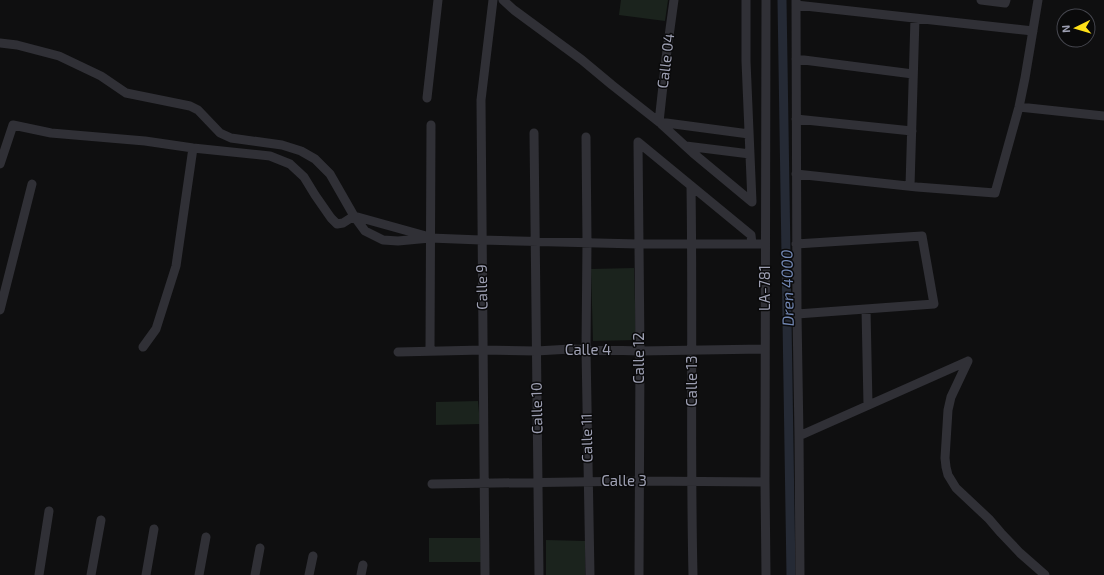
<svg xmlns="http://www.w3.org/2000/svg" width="1104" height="575" font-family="'Exo 2',sans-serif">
  <rect width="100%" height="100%" fill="#0f0f10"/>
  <path fill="#1b231d" d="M 621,0 L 668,0 L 665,21 L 619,15 Z
    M 634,268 L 636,340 L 593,341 L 591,269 Z
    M 478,401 L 480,424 L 436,425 L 436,402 Z
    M 429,538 L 480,538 L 481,562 L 429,562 Z
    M 546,540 L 585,541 L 585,575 L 546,575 Z"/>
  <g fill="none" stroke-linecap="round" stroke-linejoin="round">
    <path stroke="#252a35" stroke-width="9" d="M 782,0 L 791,575"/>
    <path stroke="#303036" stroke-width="9" d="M 503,0 L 514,10 L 582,60 L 612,85 L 659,122 L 693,153 L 752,202
      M 674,0 L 666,58 L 659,122 L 749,134
      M 746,0 L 746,61 L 752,202
      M 766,0 L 765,482 L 766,575
      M 796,0 L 797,314 L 799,436 L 800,575
      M 981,0 L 1005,3 L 1006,0
      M 796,5 L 1033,31
      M 0,43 L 17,45 L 59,56 L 101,76 L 126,93 L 190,106 L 198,110 L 220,133 L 231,138 L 282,145 L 301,151 L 315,159 L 330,174 L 354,216 L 365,231 L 383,240 L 398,241 L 430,238 L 481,240 L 638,244 L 765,244
      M 796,59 L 913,74
      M 427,98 L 438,0
      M 1019,107 L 1104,116
      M 796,119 L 912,131
      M 534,133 L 539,575
      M 586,137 L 587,242 L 586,349 L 590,575
      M 638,142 L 640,351 L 639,575
      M 638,142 L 751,235 L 752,244
      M 686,146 L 750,154
      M 0,164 L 13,125 L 51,133 L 145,141 L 193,148 L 270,156 L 290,164 L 304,177 L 315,195 L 331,218 L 337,224 L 343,223 L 354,216 L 426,236
      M 796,174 L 917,187 L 995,193 L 1019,107 L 1025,78 L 1038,0
      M 691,186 C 693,316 690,445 693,575
      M 910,186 L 915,18
      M 796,244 L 922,236 L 934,304 L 797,314
      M 866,309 L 868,405
      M 0,310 L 32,184
      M 143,347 L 156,329 L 176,266 L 193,148
      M 430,351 L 431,125
      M 398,352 L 483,350 L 536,351 L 571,349 L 640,351 L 765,349
      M 968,361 L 951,397 L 948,410 L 945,458 L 946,467 L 948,475 L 956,488 L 989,519 L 1001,533 L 1020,553 L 1045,575
      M 799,436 L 968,361
      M 432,484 L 639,481 L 765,482
      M 39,575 L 49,511
      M 91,575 L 101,520
      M 146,575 L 154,529
      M 199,575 L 206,537
      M 255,575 L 260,548
      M 309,575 L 313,556
      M 361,575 L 363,565
      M 485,575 L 481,100 L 493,0"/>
  </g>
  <g text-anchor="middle" stroke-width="3" stroke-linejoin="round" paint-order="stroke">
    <g font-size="15" fill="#9ea0b3" stroke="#0a0a0b">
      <text transform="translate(666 61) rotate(-83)" y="5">Calle 04</text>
      <text transform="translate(482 287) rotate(-91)" y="5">Calle 9</text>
      <text transform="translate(765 288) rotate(-90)" y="5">LA-781</text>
      <text x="588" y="355">Calle 4</text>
      <text transform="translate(639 358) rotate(-90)" y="5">Calle 12</text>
      <text transform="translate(692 381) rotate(-90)" y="5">Calle 13</text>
      <text transform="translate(537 408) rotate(-91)" y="5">Calle 10</text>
      <text transform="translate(587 438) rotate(-91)" y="5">Calle 11</text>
      <text x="624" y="486">Calle 3</text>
    </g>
    <g font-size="16" font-style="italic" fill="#7186b2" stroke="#0a0a0b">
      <text transform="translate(787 288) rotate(-91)" y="6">Dren 4000</text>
    </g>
  </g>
  <g transform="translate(1076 28) rotate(265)"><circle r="19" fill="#0a0a0b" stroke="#45464e"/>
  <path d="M0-3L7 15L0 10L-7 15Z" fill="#ffe118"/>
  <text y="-6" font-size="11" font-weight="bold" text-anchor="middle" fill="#9ea0b3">N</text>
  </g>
</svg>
